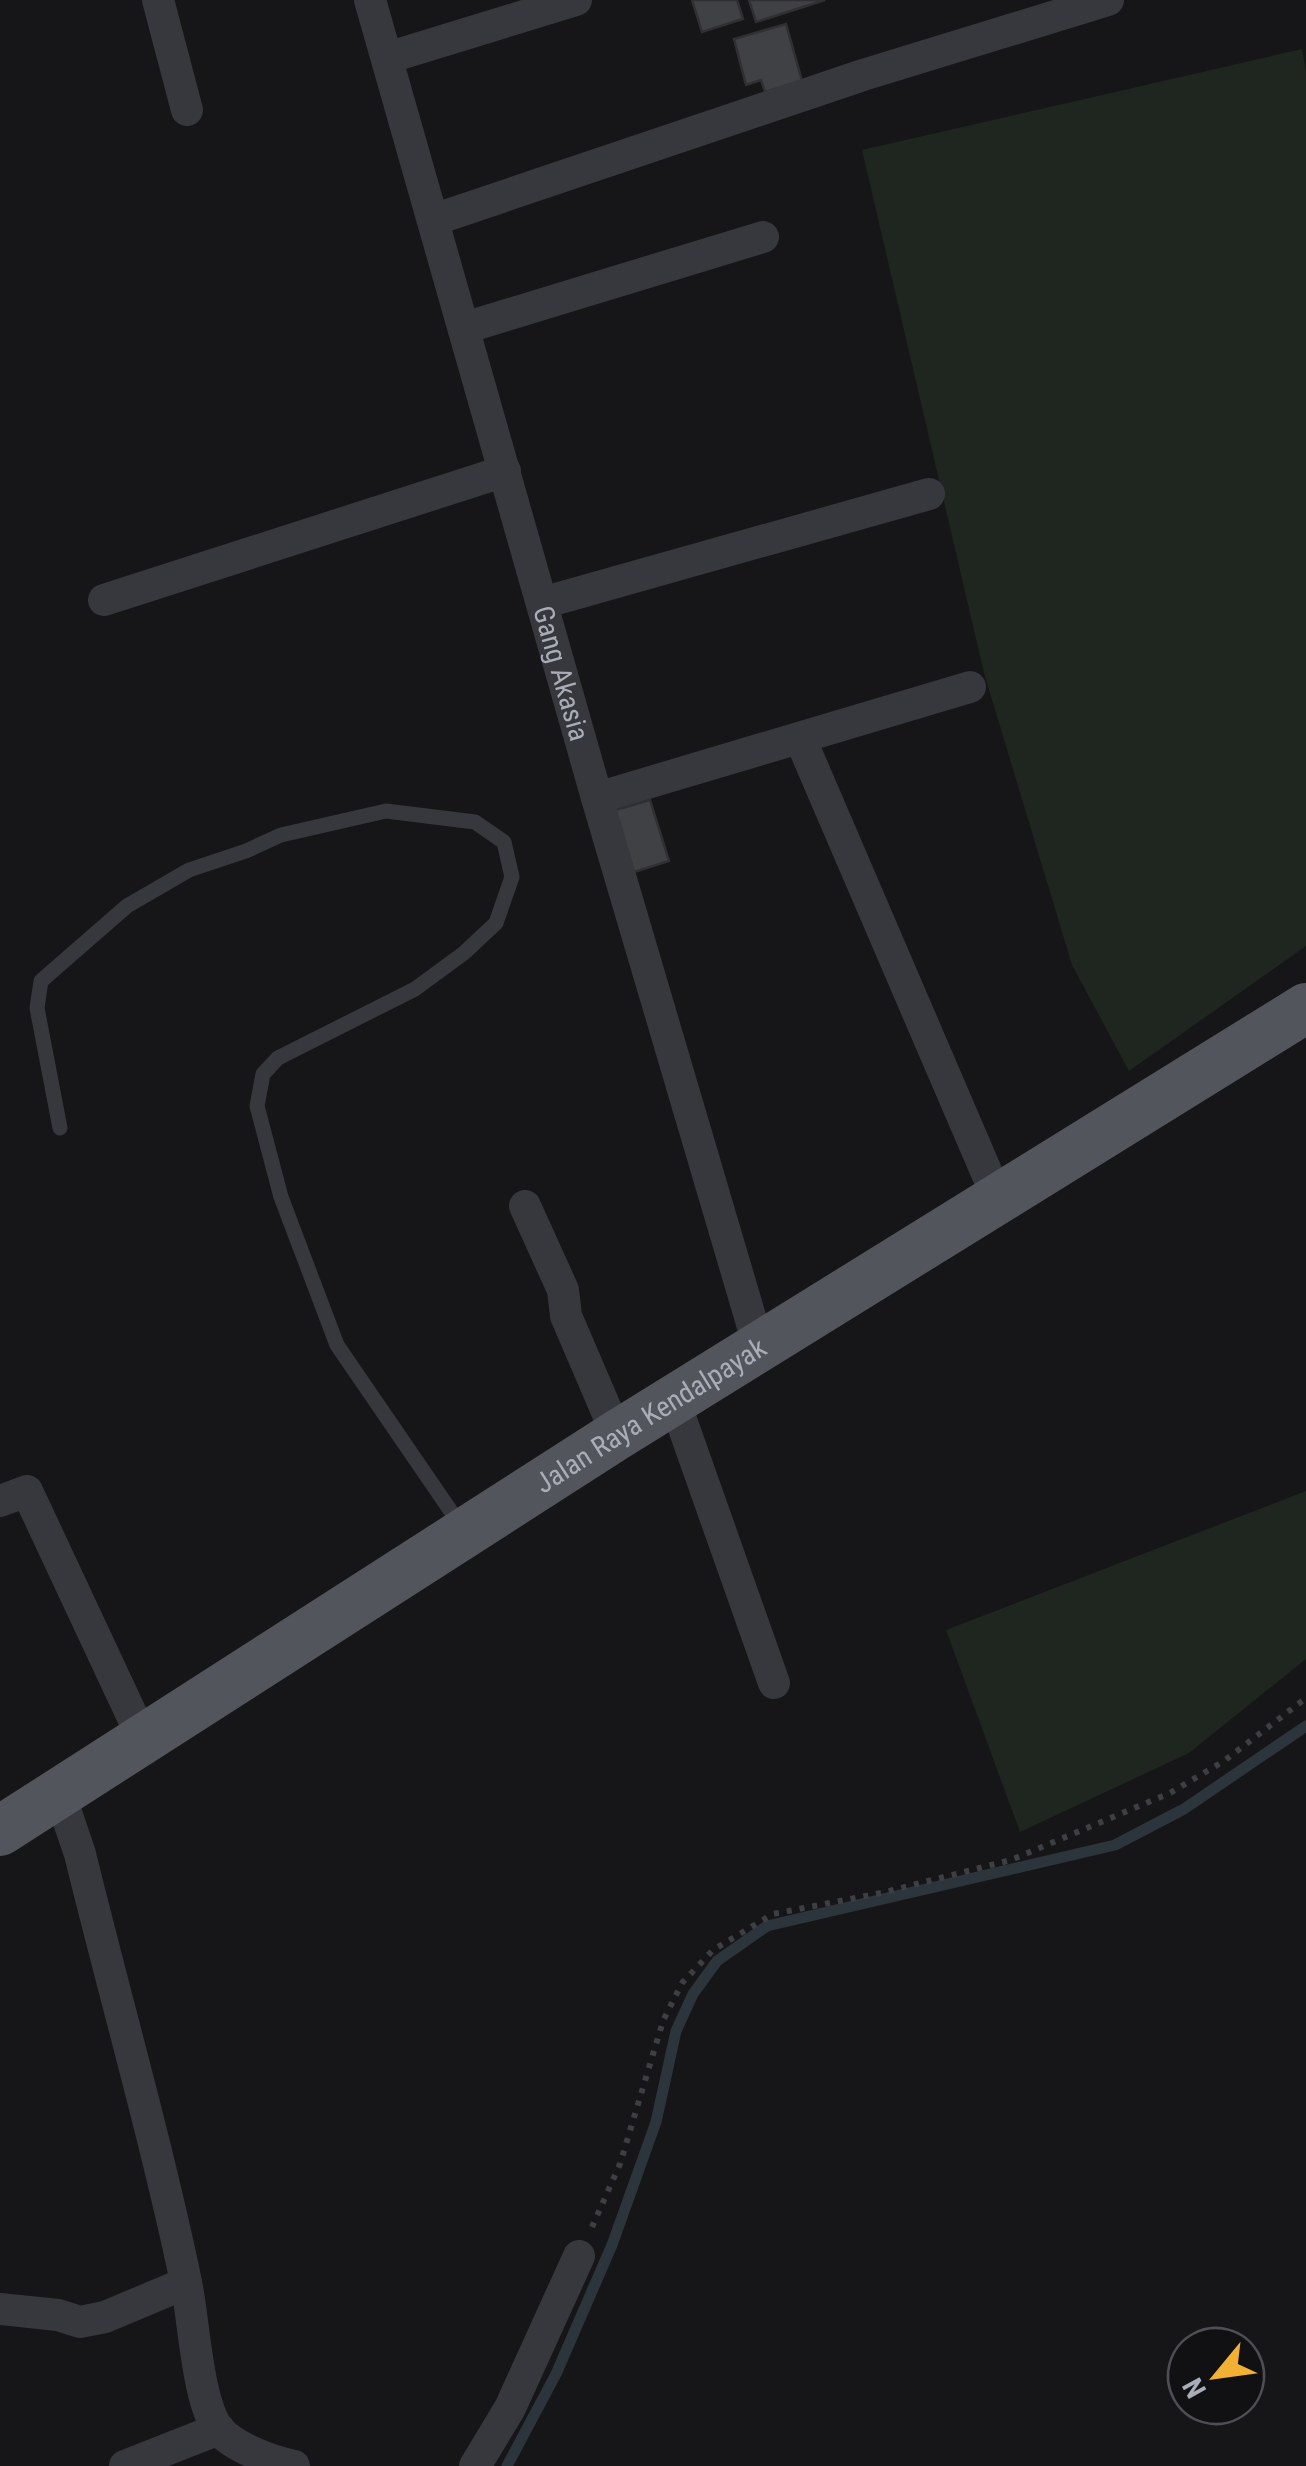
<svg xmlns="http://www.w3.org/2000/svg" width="1306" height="2466" font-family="'Roboto Condensed',sans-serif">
  <rect width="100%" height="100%" fill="#161618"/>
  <path fill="#1e261f" d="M 1302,49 L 1306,71 L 1306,946 L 1129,1071 L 1072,965 L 984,673 L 862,150 Z
    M 1306,1491 L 1306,1659 L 1189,1753 L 1020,1832 L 946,1630 Z"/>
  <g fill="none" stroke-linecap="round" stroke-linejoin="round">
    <path stroke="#2c353c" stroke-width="11" d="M 507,2466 L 556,2374 L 612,2245 L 656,2122 L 676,2031 L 693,1994 L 717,1961 L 767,1926 L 1115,1845 L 1184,1809 L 1306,1726"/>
  </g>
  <path fill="#404145" stroke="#303034" stroke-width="2.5" d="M 692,0 L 737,0 L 743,19 L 702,32 Z
    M 749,0 L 825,0 L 756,22 Z
    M 786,24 L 802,81 L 765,92 L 761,80 L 746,85 L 734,39 Z
    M 650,800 L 669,861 L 631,873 L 612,811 Z"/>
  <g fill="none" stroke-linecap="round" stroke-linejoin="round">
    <path stroke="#3d3f44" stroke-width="6" stroke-dasharray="5 8" stroke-linecap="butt" d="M 592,2227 L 620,2164 L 663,2021 L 682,1983 L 713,1950 L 773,1914 L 881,1893 L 1011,1860 L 1170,1793 L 1224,1761 L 1306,1698"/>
    <path stroke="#37383d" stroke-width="15" d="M 60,1128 L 37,1008 L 41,981 L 127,906 L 189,870 L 246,851 L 281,835 L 386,811 L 475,822 L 504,842 L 512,877 L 496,923 L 464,953 L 415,989 L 278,1058 L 263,1074 L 257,1106 L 281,1197 L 337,1345 L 461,1526"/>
    <g stroke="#37383d" stroke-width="32">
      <path d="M 158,0 L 187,110"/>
      <path id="s1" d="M 370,0 L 597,798 L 759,1347"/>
      <path d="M 387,58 L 576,0"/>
      <path d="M 433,220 L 863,75 L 1108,0"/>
      <path d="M 464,328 L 763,237"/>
      <path d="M 104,600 L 505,471"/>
      <path d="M 542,603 L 929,494"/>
      <path d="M 800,738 L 998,1199"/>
      <path d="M 597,798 L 970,687"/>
      <path d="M 525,1206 L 563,1290 L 566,1316 L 617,1435"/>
      <path d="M 674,1400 L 774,1683"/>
      <path d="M 0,1501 L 27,1491 L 143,1739"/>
      <path d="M 59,1792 L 80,1854 C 115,1997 156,2139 186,2282 C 194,2319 197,2402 219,2430 C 235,2448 271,2461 294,2466"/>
      <path d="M 0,2309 L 58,2315 L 80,2322 L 105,2317 L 186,2283"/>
      <path d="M 125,2466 L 219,2429"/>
      <path d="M 475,2466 L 510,2408 L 579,2256"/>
    </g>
    <path stroke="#53555c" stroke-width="50" id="s2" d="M 0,1831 L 617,1435 L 1306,1008"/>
  </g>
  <g text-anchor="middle" stroke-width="8" stroke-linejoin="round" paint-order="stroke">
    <g font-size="28" fill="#a8adb8" stroke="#111113">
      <text dy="10" stroke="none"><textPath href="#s1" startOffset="700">Gang Akasia</textPath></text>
      <text dy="10" stroke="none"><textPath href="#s2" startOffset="772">Jalan Raya Kendalpayak</textPath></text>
    </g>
  </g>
  <g transform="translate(1216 2376) rotate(241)"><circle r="48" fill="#111113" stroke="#4d4f55" stroke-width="2.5"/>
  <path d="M0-8L18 38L0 25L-18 38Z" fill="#f2b134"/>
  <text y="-15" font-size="28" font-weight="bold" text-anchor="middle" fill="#a8adb8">N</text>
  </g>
</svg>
